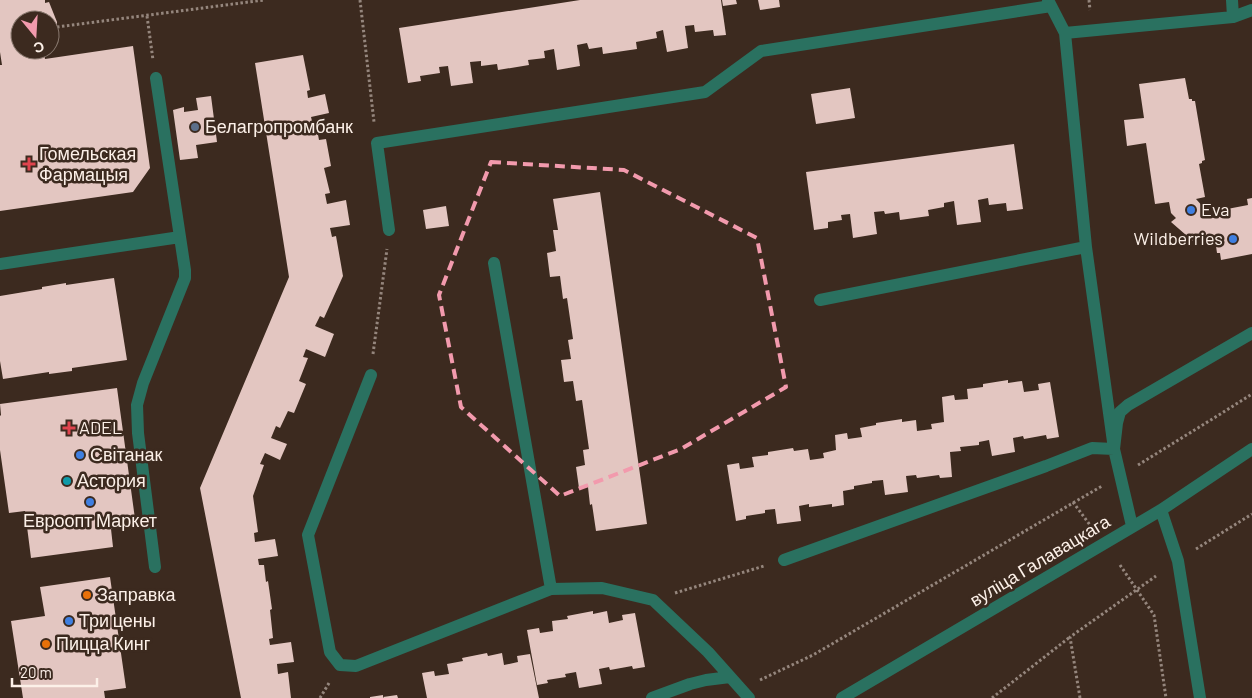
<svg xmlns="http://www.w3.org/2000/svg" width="1252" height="698" font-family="Barlow,sans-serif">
  <rect width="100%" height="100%" fill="#3c2a1f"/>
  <path fill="#e3c6c1" d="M 0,0 L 45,0 L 45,3 L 49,2 L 57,22 L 57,27 L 56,43 L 50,43 L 50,20 L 20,20 L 20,50 L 51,50 L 51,52 L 44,53 L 45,59 L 133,46 L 150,168 L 133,192 L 0,211 L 0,65 L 2,65 L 0,52 Z
    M 580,0 L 721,0 L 726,35 L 714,36 L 713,30 L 695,32 L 694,25 L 685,26 L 688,48 L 667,52 L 663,30 L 656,32 L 657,38 L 636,42 L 637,49 L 603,54 L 602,47 L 589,49 L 587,43 L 577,45 L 580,66 L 557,70 L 554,49 L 544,51 L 545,58 L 528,60 L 529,65 L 498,70 L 497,64 L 481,66 L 481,61 L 470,62 L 473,83 L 451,86 L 448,66 L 439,67 L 440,73 L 420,76 L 421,81 L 408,83 L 399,28 Z
    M 722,0 L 736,0 L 737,4 L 723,6 Z
    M 758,0 L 779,0 L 780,7 L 760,10 Z
    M 303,55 L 310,90 L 307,91 L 308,98 L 325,94 L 329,113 L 311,117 L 313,125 L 316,124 L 319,140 L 326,139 L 331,166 L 324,168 L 330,193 L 325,194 L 327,204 L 346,200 L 350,225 L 330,228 L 332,237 L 336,236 L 343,276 L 324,318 L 320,316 L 315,326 L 334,334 L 325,357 L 306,349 L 303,357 L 308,358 L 299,381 L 306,384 L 294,413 L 288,411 L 280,428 L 276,426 L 271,438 L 287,444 L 280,460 L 265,453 L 260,464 L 264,465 L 253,496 L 258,532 L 254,533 L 255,542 L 275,539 L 278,556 L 258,559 L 259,565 L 264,565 L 266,582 L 268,581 L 272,609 L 270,610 L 273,638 L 269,639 L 270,645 L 291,642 L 294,662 L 277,664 L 278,674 L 288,672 L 291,698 L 241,698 L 200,488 L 289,277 L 255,63 Z
    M 1185,78 L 1189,99 L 1192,99 L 1192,101 L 1195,101 L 1205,160 L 1202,161 L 1202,163 L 1199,164 L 1205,197 L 1196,199 L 1213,218 L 1223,216 L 1222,210 L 1248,205 L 1247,199 L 1252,198 L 1252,254 L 1221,260 L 1220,253 L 1217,253 L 1215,239 L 1203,241 L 1198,238 L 1194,242 L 1171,222 L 1176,218 L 1171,213 L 1169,202 L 1155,204 L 1146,143 L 1127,146 L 1124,120 L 1144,118 L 1139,84 Z
    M 850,88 L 855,118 L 816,124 L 811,94 Z
    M 211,96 L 217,142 L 196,145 L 198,158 L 180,160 L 173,110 L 184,107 L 184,112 L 198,110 L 196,98 Z
    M 1014,144 L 1023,209 L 1007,211 L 1006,203 L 989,205 L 988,198 L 978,200 L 981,222 L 957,225 L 954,201 L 944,203 L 944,207 L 928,210 L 929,216 L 900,220 L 899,212 L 885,214 L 884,211 L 874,212 L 877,234 L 853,238 L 850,214 L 841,215 L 842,220 L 828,222 L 828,228 L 814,230 L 806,172 Z
    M 600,192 L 647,524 L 596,531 L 592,504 L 590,505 L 588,487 L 579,488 L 576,467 L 585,465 L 583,450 L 589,449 L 582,400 L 576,401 L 573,381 L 564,382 L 561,360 L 571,359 L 568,340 L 573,339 L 567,298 L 563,299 L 560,276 L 550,277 L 547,253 L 556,251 L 553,230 L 558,230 L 553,199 Z
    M 446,206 L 449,226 L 426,229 L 423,210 Z
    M 114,278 L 127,360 L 72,368 L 72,371 L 49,374 L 49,372 L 3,379 L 0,361 L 0,296 L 42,289 L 42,287 L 66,283 L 66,285 Z
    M 1008,380 L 1008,383 L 1022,381 L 1024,392 L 1039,390 L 1038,384 L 1050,382 L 1059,437 L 1047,439 L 1046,435 L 1024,439 L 1023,436 L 1013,438 L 1015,452 L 992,456 L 989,440 L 979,442 L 979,445 L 960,447 L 961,451 L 950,452 L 952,477 L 940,478 L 939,475 L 917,478 L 916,475 L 906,476 L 908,492 L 885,495 L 883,480 L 872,481 L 872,483 L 854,486 L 854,489 L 843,491 L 844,505 L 832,507 L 832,504 L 809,507 L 809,504 L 799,506 L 801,521 L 777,524 L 775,509 L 765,510 L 765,513 L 746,516 L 746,519 L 736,521 L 727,465 L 739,463 L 740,469 L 754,467 L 752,457 L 768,455 L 768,452 L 793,448 L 794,451 L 808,449 L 810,460 L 824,458 L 823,453 L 836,450 L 835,435 L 847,433 L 848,439 L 862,437 L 860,428 L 876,425 L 876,423 L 902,419 L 902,422 L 916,420 L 917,431 L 932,429 L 931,424 L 944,422 L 942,397 L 954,395 L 955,400 L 968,399 L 967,389 L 983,387 L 983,384 Z
    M 117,388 L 136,526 L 111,529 L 113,547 L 31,558 L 25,511 L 9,513 L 0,450 L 0,416 L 1,415 L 0,404 Z
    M 110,577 L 126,688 L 104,691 L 105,698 L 23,698 L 11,621 L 45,616 L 40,587 Z
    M 593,611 L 593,614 L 607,611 L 609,623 L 623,620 L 622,615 L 635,613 L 645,667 L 633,669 L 632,666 L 610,670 L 609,667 L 599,669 L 602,684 L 579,688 L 576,672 L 565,674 L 566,677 L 547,680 L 548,683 L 537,685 L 527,630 L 539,628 L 540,633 L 553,631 L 552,621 L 568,619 L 567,616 Z
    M 487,653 L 488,656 L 502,653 L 504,665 L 518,662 L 517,656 L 530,654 L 539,698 L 427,698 L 422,673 L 434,671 L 435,676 L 449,674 L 447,664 L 463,661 L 462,658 Z
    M 383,695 L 383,698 L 370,698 L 370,697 Z
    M 397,695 L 398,698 L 384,698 L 383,697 Z"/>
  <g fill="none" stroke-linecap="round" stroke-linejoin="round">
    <path stroke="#95867d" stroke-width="3" stroke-dasharray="2.5 2.5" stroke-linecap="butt" d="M 360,0 L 374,122
      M 1089,0 L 1090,10
      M 147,16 L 153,60
      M 57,27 L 264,0
      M 373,354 L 387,249
      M 1138,465 L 1222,413 L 1252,394
      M 1073,502 L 1090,525
      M 1196,549 L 1252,514
      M 1120,565 L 1154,615 L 1166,698
      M 675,593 L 764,566
      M 760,680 L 813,655 L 1102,486
      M 320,698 L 329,683
      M 992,698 L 1070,637
      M 1080,698 L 1070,637 L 1156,576"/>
    <path stroke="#2a7160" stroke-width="12" d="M 1048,0 L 1065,33 L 1086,247 L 1114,449 L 1132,526
      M 1232,0 L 1233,17
      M 1065,33 L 1233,17 L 1252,10
      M 389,230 L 377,143 L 705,92 L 761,51 L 1051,6
      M 494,263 L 551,589
      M 0,264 L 180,237
      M 820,300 L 1086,247
      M 371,375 L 308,535 L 330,652 L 340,665 L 356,666 L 551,589 L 602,588 L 653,600 L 708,652 L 749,698
      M 1161,510 L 1178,561 L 1200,698
      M 784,560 L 1046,466 L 1092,448 L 1114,449 L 1117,423 L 1120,412 L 1128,405 L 1252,333
      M 155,567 L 138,433 L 137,405 L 143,383 L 185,278 L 185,270 L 180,237 L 156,78
      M 652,698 L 690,684 L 706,680 L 730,677
      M 842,698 L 1161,510 L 1252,449"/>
  </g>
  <path fill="none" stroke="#f29aad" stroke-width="4" stroke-dasharray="10 6" stroke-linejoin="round" d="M 491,162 L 624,170 L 757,238 L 786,387 L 681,449 L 560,496 L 461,407 L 439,295 Z"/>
  <circle fill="#5c6f8a" stroke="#3c2a1f" stroke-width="2" cx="195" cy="127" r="5"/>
  <g fill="#e0444e" stroke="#3c2a1f" stroke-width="2">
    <path d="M26.5 156.5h5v5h5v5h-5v5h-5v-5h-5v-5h5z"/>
    <path d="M66.5 420.5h5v5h5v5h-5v5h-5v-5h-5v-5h5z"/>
  </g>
  <g fill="#3f7fe0" stroke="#3c2a1f" stroke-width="2">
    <circle cx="1191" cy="210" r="5"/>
    <circle cx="1233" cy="239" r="5"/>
    <circle cx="80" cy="455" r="5"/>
    <circle cx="90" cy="502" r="5"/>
    <circle cx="69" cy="621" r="5"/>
  </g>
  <circle fill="#0f9aa8" stroke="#3c2a1f" stroke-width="2" cx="67" cy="481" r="5"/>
  <g fill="#e8710a" stroke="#3c2a1f" stroke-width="2">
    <circle cx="87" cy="595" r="5"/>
    <circle cx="46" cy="644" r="5"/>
  </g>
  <g text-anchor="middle" stroke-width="5" stroke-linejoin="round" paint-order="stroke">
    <g font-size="18" fill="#fcf0e8" stroke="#3c2a1f" text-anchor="start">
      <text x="205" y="133">Белагропромбанк</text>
      <text x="39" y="160">Гомельская<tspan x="39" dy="21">Фармацыя</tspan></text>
      <text x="1201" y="216">Eva</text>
      <text x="1223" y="245" text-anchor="end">Wildberries</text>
      <text x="79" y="434">ADEL</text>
      <text x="90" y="461">Світанак</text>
      <text x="77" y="487">Астория</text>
      <text x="90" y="527" text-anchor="middle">Евроопт Маркет</text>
      <text x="97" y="601">Заправка</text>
      <text x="79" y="627">Три цены</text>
      <text x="56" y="650">Пицца Кинг</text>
    </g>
    <g font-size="18" fill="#fcf0e8" stroke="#3c2a1f">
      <text transform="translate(1040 561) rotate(-31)" y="6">вуліца Галавацкага</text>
    </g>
  </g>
  <g transform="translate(35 35) rotate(162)"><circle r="24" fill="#3c2a1f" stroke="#89796f"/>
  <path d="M0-4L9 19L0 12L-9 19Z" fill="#f29aad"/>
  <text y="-8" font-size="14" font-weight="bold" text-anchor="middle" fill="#fcf0e8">С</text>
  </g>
  <path d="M12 678v8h85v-8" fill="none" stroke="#fcf0e8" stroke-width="2.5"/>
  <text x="20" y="678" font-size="15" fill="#fcf0e8" stroke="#3c2a1f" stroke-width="4" paint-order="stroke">20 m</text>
</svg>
